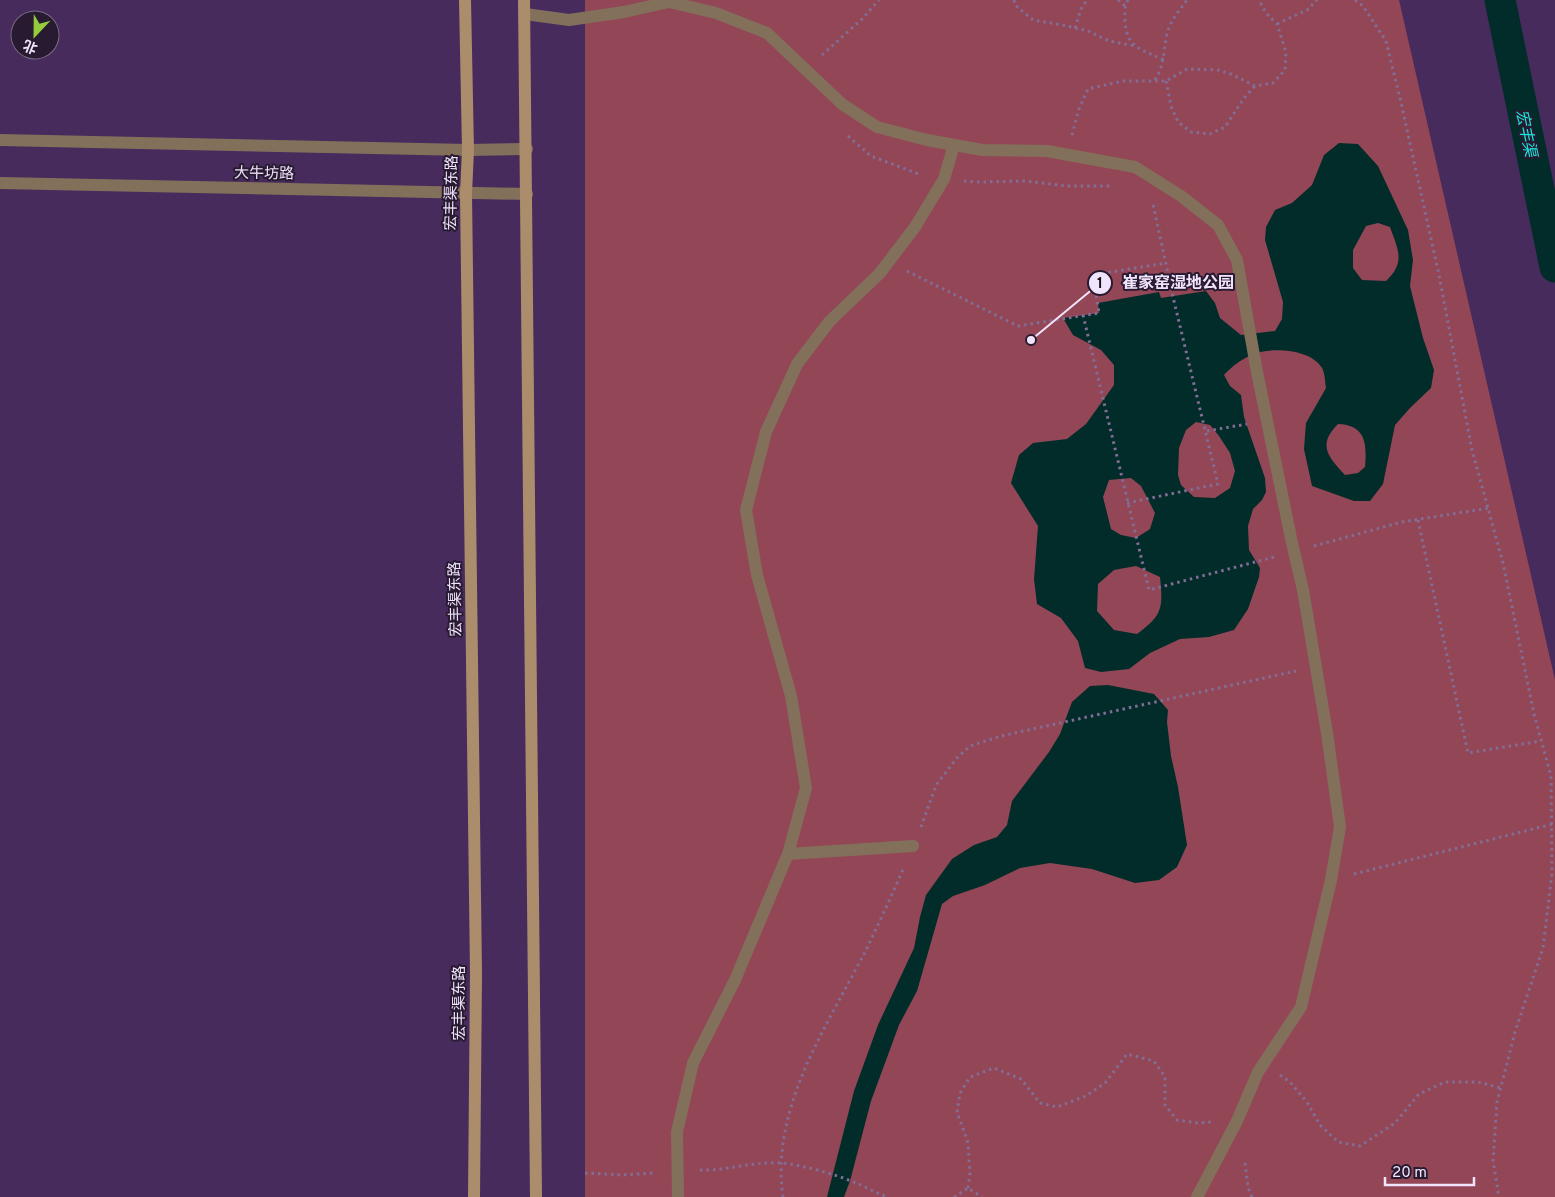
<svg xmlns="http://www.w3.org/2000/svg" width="1555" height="1197" font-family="Overpass,'Noto Sans SC',sans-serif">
  <rect width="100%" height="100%" fill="#482b5d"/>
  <path fill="#934756" d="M 585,0 L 1399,0 L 1555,680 L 1555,1197 L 585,1197 Z"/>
  <path fill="#012c29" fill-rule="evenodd" d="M 1339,143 L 1358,144 L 1378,166 L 1408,230 L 1413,260 L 1410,286 L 1423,338 L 1434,370 L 1431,388 L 1410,408 L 1395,425 L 1383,484 L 1370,501 L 1354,501 L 1312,486 L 1304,449 L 1306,423 L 1326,388 C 1325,382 1325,373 1322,368 C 1311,349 1272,347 1253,354 C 1242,359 1232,366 1224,375 L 1230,386 L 1241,395 L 1244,417 L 1265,478 L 1266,492 L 1262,500 L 1253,509 L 1248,526 L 1249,550 L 1260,568 L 1259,577 L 1248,609 L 1234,630 L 1209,637 L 1180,639 L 1150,653 L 1129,669 L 1101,672 L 1085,668 L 1078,641 L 1061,618 L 1037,604 L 1034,579 L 1038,526 L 1011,483 L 1019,455 L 1033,443 L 1067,439 L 1086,424 L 1114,385 L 1114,365 L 1101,350 L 1073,335 L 1063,318 L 1099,313 L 1098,303 L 1159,292 L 1161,298 L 1206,291 L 1215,303 L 1220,318 L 1241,335 L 1275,331 L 1282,319 L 1283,302 L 1265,240 L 1266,227 L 1275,210 L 1292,203 L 1312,185 L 1324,155 ZM 1378,223 L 1390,227 C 1398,250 1406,262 1386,281 L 1362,280 L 1353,268 L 1353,250 L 1366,226 ZM 1196,422 L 1210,425 L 1219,436 L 1230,453 L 1235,471 L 1230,488 L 1215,498 L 1194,497 L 1181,485 L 1178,475 L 1179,448 L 1186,430 ZM 1338,424 C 1366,425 1367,444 1365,467 L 1358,473 L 1345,475 C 1328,457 1317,445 1338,424 ZM 1131,478 L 1141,486 L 1155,513 L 1150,529 L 1136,538 L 1121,535 L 1111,529 L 1103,497 L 1109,480 ZM 1136,566 L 1160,577 C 1163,608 1163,615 1137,634 L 1114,630 L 1097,611 L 1098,584 L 1114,570 Z
    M 1108,685 L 1154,694 L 1168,710 L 1167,722 L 1171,756 L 1178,787 L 1187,845 L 1177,867 L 1159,880 L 1135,883 L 1092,869 L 1050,863 L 1020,868 L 985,885 L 953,896 L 942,904 L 917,991 L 899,1025 L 871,1101 L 850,1181 L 844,1197 L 827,1197 L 854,1091 L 878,1025 L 914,948 L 920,917 L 926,895 L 952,859 L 974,845 L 997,837 L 1007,825 L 1012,801 L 1049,752 L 1060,734 L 1072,702 L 1090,686 Z"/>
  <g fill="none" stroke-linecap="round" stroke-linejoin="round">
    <path stroke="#012c29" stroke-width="31" d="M 1500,0 L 1555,267"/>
    <path stroke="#836c95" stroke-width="3" stroke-dasharray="2.5 4" stroke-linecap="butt" d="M 1014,0 L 1015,5 L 1033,20 L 1062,25 L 1088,31 L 1109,41 L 1135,46
      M 1118,0 L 1125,6
      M 1128,0 C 1124,7 1125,12 1125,20 C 1126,48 1141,49 1164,60
      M 1355,0 L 1363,6 L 1386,41 L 1400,98 L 1439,275 L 1472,450 L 1503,563 L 1534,714 L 1551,776 L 1552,873 L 1543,948 L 1515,1032 L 1497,1102 L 1493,1161 L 1499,1197
      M 1277,24 L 1307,10 L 1317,0
      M 1075,28 L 1081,9 L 1087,0
      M 822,55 L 862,19 L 879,0
      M 1155,80 C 1165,64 1163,52 1167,34 C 1170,21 1179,11 1187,0
      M 1166,81 L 1171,106 L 1178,122 L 1191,132 L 1210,134 L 1225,127 L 1244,98 L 1255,86
      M 1072,135 L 1079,109 L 1088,89 L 1123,81 L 1166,81 L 1187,69 L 1218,70 L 1231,74 L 1255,86 L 1273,83 L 1285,70 L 1286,52 L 1277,24 L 1266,13 L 1259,0
      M 848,136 L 871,156 L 921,175
      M 964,181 L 981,182 L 1025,181 L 1067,186 L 1110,186
      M 907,271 L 1018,326 L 1099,313 L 1093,275 L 1166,263
      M 1083,315 L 1149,590 L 1274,557
      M 1207,431 L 1247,424
      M 1127,503 L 1218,484 L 1173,297 L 1153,204
      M 1418,520 L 1468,753 L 1541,741
      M 1314,546 L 1402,522 L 1489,508
      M 921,827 L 936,785 L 957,758 L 970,746 L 1001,736 L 1296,671
      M 1354,874 L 1553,824
      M 1280,1075 L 1290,1082 L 1307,1102 L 1320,1125 L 1338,1142 L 1360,1146 L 1395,1123 L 1419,1094 L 1445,1082 L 1478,1082 L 1501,1088
      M 1245,1163 L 1248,1187 L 1252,1197
      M 700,1170 C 727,1171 753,1161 781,1163 C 802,1165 835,1174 856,1183 C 866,1187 876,1193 887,1197
      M 585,1173 L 621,1175 L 656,1173
      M 968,1188 L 970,1174 L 968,1143 L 957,1112 L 960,1093 L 970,1077 L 994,1068 L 1021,1079 L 1040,1103 L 1057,1107 L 1086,1096 L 1105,1083 L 1127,1054 L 1154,1061 L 1165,1077 L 1165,1105 L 1177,1120 L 1198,1123 L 1212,1122
      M 783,1197 C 770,1108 827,1026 866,950 C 879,923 892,895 904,867
      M 954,1197 L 968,1188 L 982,1197"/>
    <path stroke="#83705b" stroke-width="12" d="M 525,14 L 569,20 L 624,12 L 669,2 L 716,13 L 767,33 L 842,104 L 877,127 L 927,140 L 982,150 L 1047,151 L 1135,167 L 1181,196 L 1218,225 L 1237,260 L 1257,372 L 1292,543 L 1303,590 L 1327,733 L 1340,827 L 1331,880 L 1301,1007 L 1258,1072 L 1237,1121 L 1197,1197
      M 788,854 L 913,846
      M 678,1197 L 677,1132 L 693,1063 L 735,980 L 788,854 L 806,788 L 791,696 L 757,575 L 746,510 L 766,432 L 797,364 L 829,322 L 880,273 L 915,227 L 944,179 L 954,145"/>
    <path stroke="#83705b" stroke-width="12" d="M 0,140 L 468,150 L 527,149
      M 0,183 L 527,194"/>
    <path stroke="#ac8d6b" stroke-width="12" d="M 465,0 L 468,150 L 466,194 L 476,974 L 474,1197
      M 524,0 L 536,1197"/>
  </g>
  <g text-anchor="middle" stroke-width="4" stroke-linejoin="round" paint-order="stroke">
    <g font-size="15" fill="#f0e4fc" stroke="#281b31">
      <text transform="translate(264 173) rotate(1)" y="5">大牛坊路</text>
      <text transform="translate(451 193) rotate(-89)" y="5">宏丰渠东路</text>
      <text transform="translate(455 599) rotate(-91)" y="5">宏丰渠东路</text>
      <text transform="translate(459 1003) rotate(-90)" y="5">宏丰渠东路</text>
    </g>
    <g font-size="16" font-style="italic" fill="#17e5da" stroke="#281b31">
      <text transform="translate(1527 133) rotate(78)" y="6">宏丰渠</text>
    </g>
  </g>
  <path fill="none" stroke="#f0e4fc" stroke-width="2" d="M1031 340L1100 283"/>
  <g fill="#f0e4fc" stroke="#281b31" stroke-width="2">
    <circle cx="1031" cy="340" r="5"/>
    <circle cx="1100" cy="283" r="12"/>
  </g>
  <g font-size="15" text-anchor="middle" font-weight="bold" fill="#111">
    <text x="1100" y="288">1</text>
  </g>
  <g font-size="16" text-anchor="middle" font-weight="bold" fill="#f0e4fc" stroke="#281b31" stroke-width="4" stroke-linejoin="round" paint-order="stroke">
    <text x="1178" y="288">崔家窑湿地公园</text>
  </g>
  <g transform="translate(35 35) rotate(202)"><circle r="24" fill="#281b31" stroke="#786b82"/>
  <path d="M0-4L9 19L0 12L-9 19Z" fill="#94cc3d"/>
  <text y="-8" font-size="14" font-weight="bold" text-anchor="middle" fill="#f0e4fc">北</text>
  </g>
  <path d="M1385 1177v8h89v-8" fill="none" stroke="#f0e4fc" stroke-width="2.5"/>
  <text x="1392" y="1177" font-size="15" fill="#f0e4fc" stroke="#281b31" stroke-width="4" paint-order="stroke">20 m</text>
</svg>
